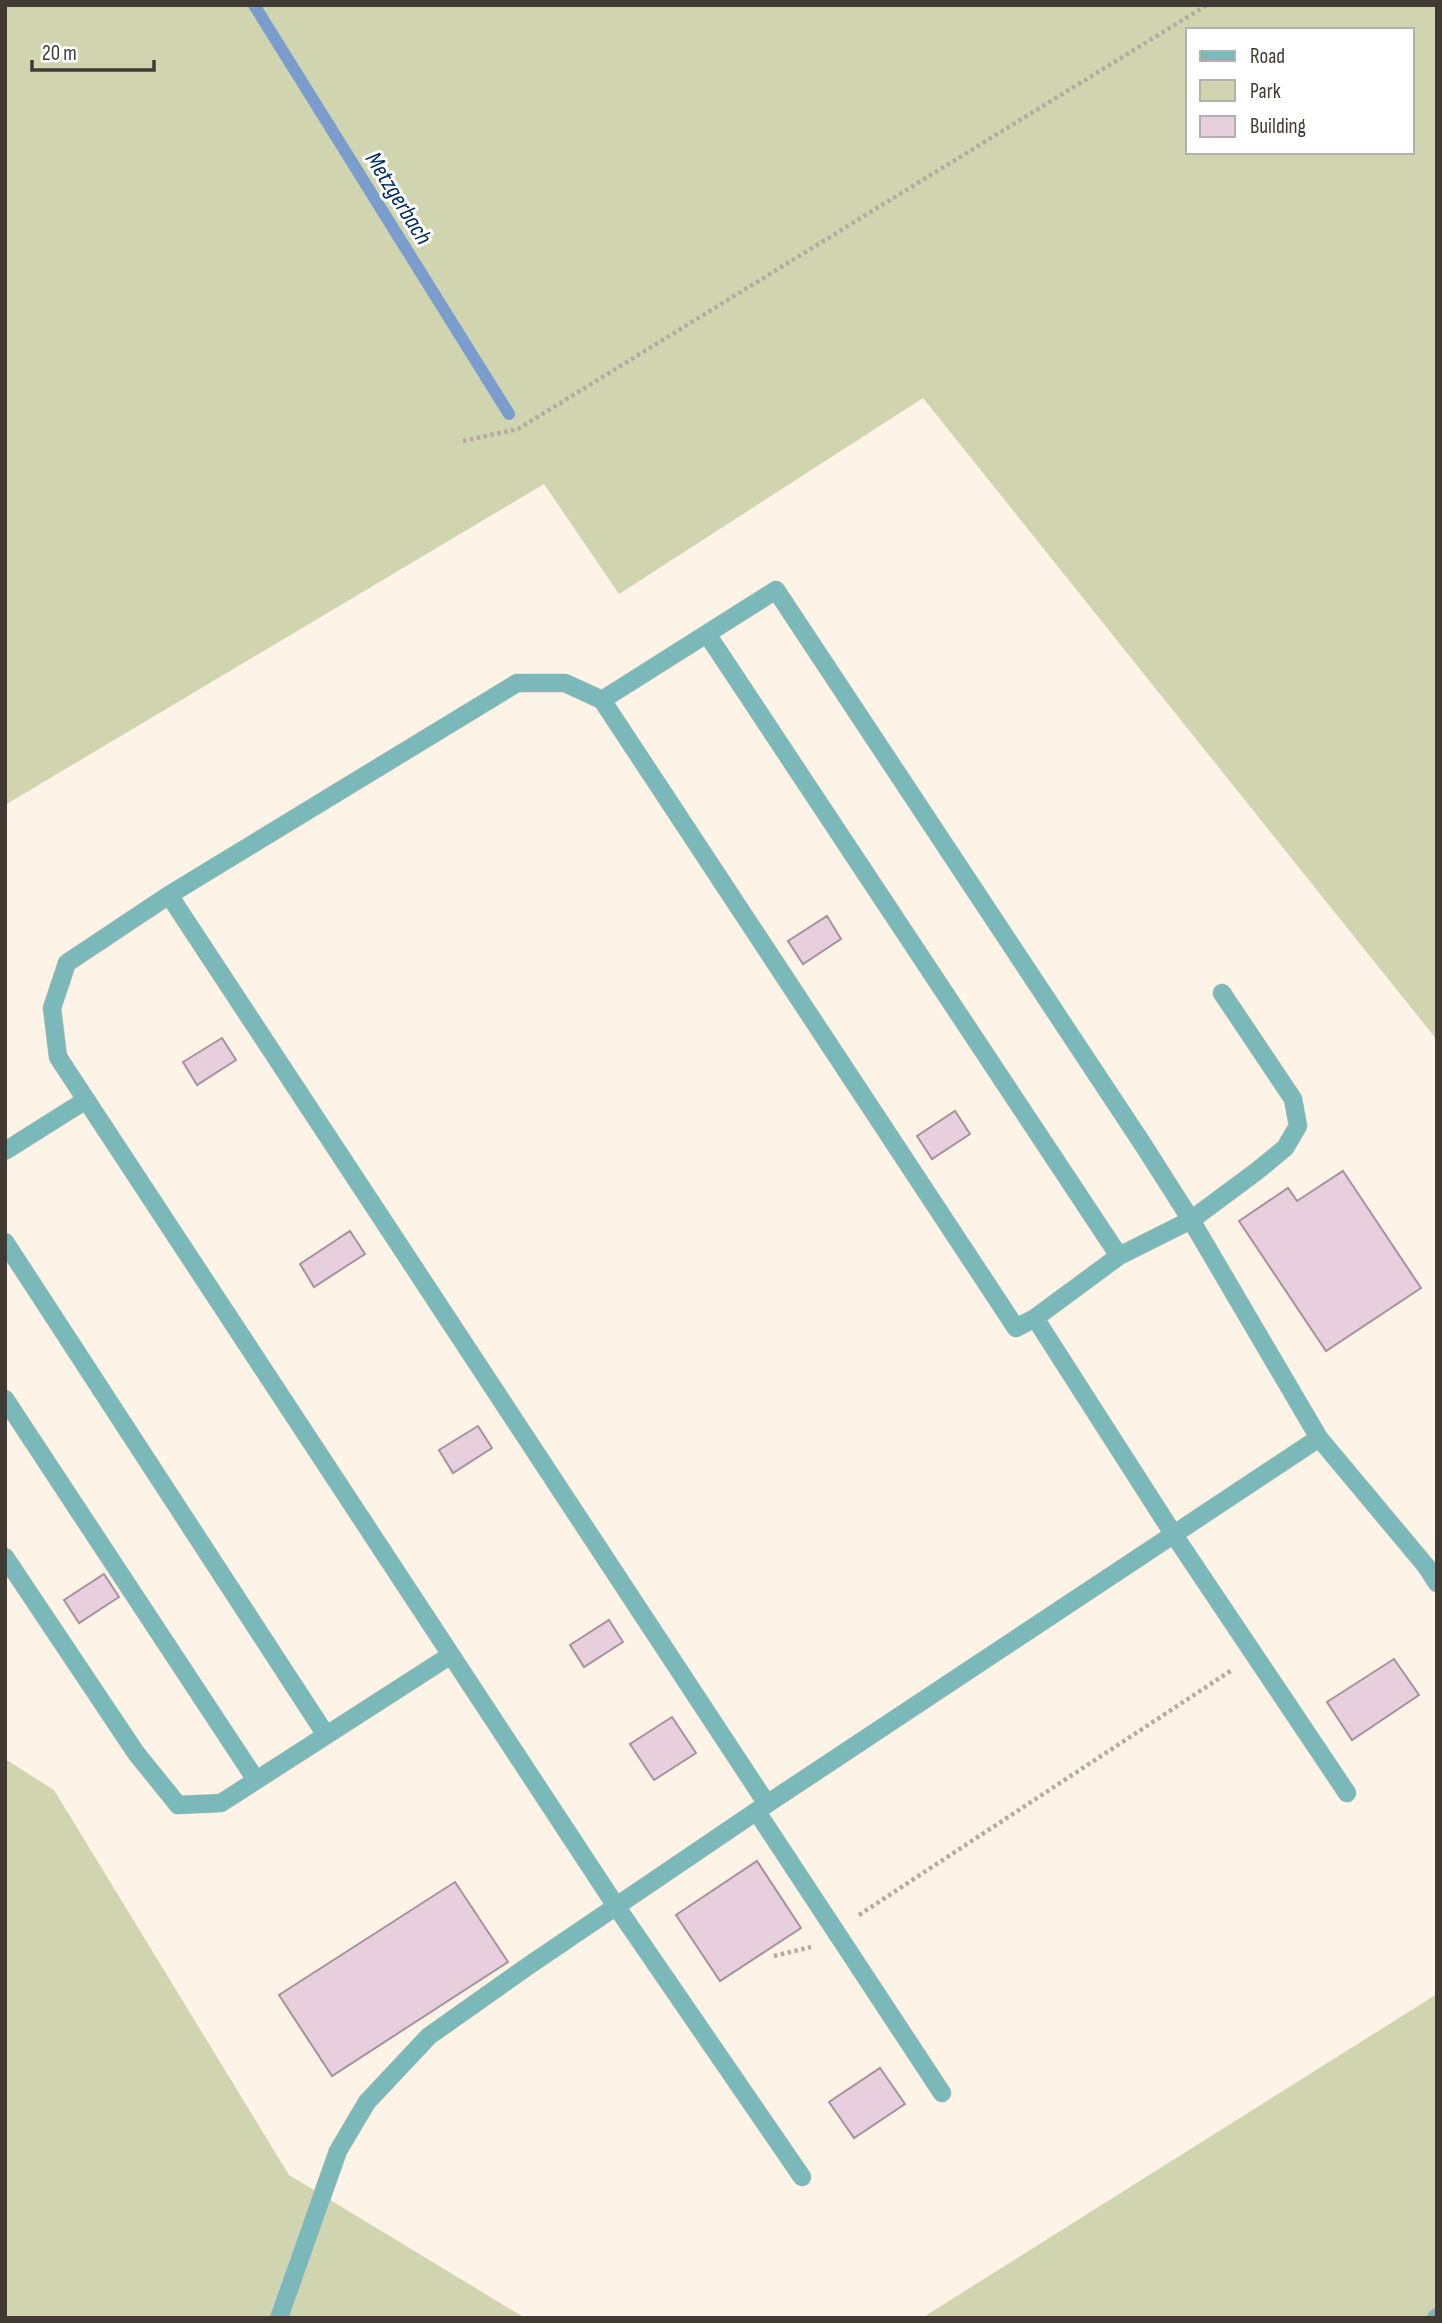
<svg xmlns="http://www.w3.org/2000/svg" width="1442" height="2323" font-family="'Sofia Sans Condensed',sans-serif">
  <rect width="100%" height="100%" fill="#fdf3e7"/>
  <path fill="#d0d5b0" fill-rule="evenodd" d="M 5,5 L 1437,5 L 1437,1040 L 923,398 L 619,594 L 544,484 L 5,805 ZM 1188,30 L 1412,30 L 1412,152 L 1188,152 Z
    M 5,1759 L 54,1790 L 289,2175 L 525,2318 L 5,2318 Z
    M 1437,1994 L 1437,2318 L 922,2318 Z"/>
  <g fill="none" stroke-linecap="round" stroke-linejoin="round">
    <path stroke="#7b9dce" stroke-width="12" d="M 254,5 L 509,414"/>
  </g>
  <path fill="#e7cfdd" stroke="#a7919d" stroke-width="2" d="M 827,916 L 841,939 L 803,964 L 788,941 Z
    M 222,1038 L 236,1060 L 197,1085 L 183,1062 Z
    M 955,1111 L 970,1134 L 932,1159 L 917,1136 Z
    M 1343,1171 L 1421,1288 L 1326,1351 L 1239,1221 L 1288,1188 L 1297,1201 Z
    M 350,1231 L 365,1254 L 314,1287 L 300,1264 Z
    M 478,1426 L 492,1448 L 453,1473 L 439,1450 Z
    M 104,1574 L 119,1597 L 79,1623 L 64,1600 Z
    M 609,1620 L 623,1642 L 584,1667 L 570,1645 Z
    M 1394,1659 L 1419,1695 L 1352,1740 L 1327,1702 Z
    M 672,1717 L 696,1753 L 654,1780 L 630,1744 Z
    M 757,1861 L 801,1928 L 720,1981 L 676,1915 Z
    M 455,1882 L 508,1962 L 332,2076 L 279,1995 Z
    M 880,2068 L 905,2104 L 854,2138 L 829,2102 Z"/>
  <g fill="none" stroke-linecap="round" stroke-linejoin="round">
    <g stroke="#d7cec3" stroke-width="19">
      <path id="service" d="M 776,590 L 1142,1143 L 1191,1220 L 1119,1256 L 1035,1318 L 1016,1328 L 602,700 Z
        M 707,634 L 1119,1256
        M 602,700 L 565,683 L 517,683 L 169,895 L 67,963 L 52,1008 L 58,1057 L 616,1906 L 802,2177
        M 169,895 L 767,1804
        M 1222,993 L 1293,1099 L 1298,1126 L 1285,1148 L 1257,1171 L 1191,1220 L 1319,1438 L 1426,1566 L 1437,1583
        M 5,1151 L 86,1100
        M 5,1242 L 326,1735
        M 1035,1318 L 1174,1535 L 1347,1793
        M 5,1399 L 256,1780
        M 5,1557 L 136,1753 L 178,1805 L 221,1803 L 451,1655
        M 757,1812 L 942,2093
        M 279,2318 L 338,2151 L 367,2102 L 429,2036 L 531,1964 L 767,1804 L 1319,1438"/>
    </g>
    <g stroke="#d7cec3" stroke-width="19">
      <path id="minor" d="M 1436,2318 L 1437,2317"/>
    </g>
    <path stroke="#b4aca1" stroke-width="4.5" stroke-dasharray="3.5 3.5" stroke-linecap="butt" d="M 463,441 L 518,429 L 1207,5
      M 859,1915 L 1232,1670
      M 774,1956 L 811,1947"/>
    <use href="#service" stroke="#7ab8ba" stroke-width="18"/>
    <use href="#minor" stroke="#7ab8ba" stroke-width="18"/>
  </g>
  <g text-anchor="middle" stroke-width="6" stroke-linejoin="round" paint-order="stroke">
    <g font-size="24" font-style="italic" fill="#002a63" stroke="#fff">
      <text transform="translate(399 198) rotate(58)" y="8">Metzgerbach</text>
    </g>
  </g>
  <rect width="1442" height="2323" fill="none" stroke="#403a32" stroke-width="14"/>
  <rect x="1186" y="28" width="228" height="126" fill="#ffffff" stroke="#b3b0ad" stroke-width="2"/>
  <rect x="1200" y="51" width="35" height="10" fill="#7ab8ba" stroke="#b3b0ad" stroke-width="2"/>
  <text x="1250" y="63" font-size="21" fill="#403a32">Road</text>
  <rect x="1200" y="80" width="35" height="21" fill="#d0d5b0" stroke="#b3b0ad" stroke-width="2"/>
  <text x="1250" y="98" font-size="21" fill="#403a32">Park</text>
  <rect x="1200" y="116" width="35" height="21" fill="#e7cfdd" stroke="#b3b0ad" stroke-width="2"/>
  <text x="1250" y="133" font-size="21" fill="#403a32">Building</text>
  <path d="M32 60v10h122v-10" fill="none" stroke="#403a32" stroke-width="3.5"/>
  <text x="42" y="60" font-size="21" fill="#403a32" stroke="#ffffff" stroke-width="5" paint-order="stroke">20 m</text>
</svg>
